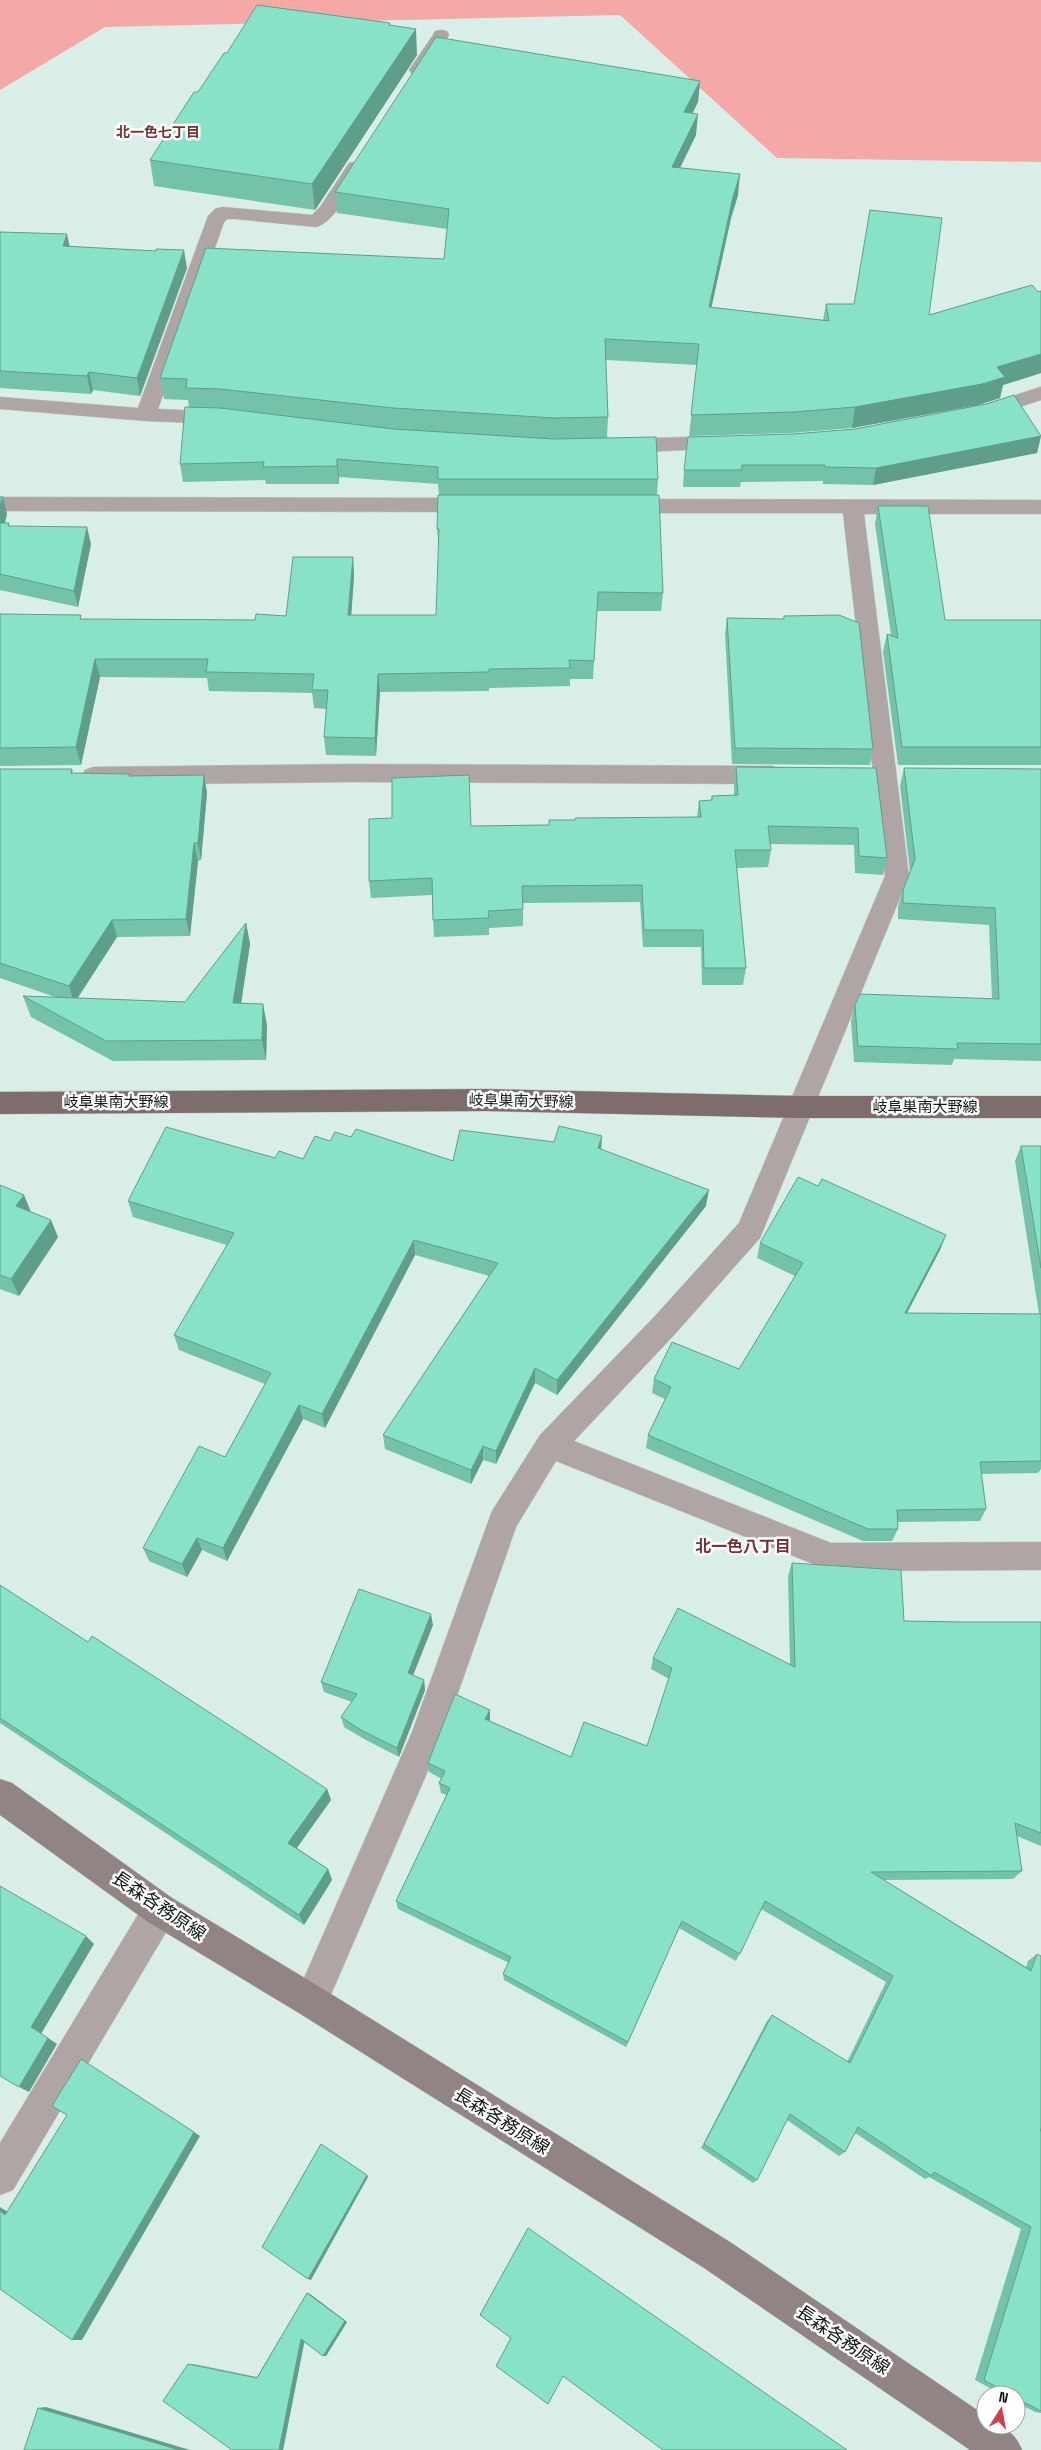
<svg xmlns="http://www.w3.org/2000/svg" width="1041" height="2450" font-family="'Space Grotesk','Noto Sans JP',sans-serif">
  <rect width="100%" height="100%" fill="#d9eee6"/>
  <path fill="#f5a9a6" d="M 0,0 L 1041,0 L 1041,162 L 777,158 L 620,15 L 105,27 L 0,90 Z"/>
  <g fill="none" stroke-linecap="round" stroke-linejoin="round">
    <g stroke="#b9cbc4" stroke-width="1">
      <path id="minor" d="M 441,30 L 447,31 L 449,35 L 427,70 L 424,74 L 412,74 L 409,70 L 433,35 L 435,31 Z
        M 355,162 L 361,163 L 364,167 C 353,184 336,222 316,227 L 235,219 L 227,219 L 224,222 L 158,409 L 222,412 L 229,413 L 232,418 L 229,423 L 222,424 L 146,421 L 0,409 L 0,397 L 138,408 L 208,216 L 215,209 L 222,207 L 312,215 L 320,207 L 349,163 Z
        M 1041,387 L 1041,400 L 983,419 L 976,418 L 973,413 L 976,408 Z
        M 725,436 L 732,438 L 735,443 L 732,448 L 618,453 L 611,451 L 608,446 L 611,441 L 618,439 Z
        M 0,497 L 475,498 L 482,500 L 486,505 L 482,510 L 475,512 L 0,511 Z
        M 623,499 L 1041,500 L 1041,514 L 864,514 L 909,876 L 760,1238 L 675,1334 L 574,1441 L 831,1543 L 1041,1542 L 1041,1570 L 831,1571 L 556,1461 L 516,1527 L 443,1736 L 323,2013 L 311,2018 L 299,2013 L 294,2001 L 412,1732 L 492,1511 L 540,1435 L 655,1316 L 739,1223 L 885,876 L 843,513 L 623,513 L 616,511 L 612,506 L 616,501 Z
        M 352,764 L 772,766 L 780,769 L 784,775 L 780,781 L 772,784 L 352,782 L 93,785 L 85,782 L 81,776 L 85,770 L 93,767 Z
        M 160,1893 L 172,1898 L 177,1910 L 172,1922 L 13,2190 L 0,2195 L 0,2143 L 148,1898 Z"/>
    </g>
    <g stroke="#b9cbc4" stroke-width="1">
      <path id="secondary" d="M 0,1779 L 12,1783 L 172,1898 L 323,1989 L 730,2242 L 986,2416 L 986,2425 C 1005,2425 1015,2433 1022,2450 L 970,2450 L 704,2268 L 299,2013 L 148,1922 L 0,1815 Z"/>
    </g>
    <g stroke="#b9cbc4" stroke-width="1">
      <path id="primary" d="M 485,1089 L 801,1096 L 1041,1096 L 1041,1118 L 801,1118 L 485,1111 L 0,1114 L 0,1092 Z"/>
    </g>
    <use href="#minor" fill="#aea5a4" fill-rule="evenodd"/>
    <use href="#secondary" fill="#928484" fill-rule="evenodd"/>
    <use href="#primary" fill="#7e6d6c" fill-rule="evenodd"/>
  </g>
  <path fill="#75c2ab" d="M 390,23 L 390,25 L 417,55 L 315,210 L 154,186 L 150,160 L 227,53 Z
    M 700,81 L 698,102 L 692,113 L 696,135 L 680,168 L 738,195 L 731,218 L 711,307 L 823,320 L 826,304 L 929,315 L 1041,291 L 1041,373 L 1003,385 L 1000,398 L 978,405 L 852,428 L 791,433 L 689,436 L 697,365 L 606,360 L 608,417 L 607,438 L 658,479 L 657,495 L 663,593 L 661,611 L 597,611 L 593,679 L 570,679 L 570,686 L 489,688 L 489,691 L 380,692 L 376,756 L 326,755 L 324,737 L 326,709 L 314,708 L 312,693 L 209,691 L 207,678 L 100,677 L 81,765 L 0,766 L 0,614 L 82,619 L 255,620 L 286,616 L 353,557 L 354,576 L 351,615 L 436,615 L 439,548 L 437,529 L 439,495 L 438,484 L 339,477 L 339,484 L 266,484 L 265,480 L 183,482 L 180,464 L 189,407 L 188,400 L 164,399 L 160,378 L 444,259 L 447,229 L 337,213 L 335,192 Z
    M 0,232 L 70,247 L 187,268 L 140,396 L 93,390 L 91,394 L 0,388 Z
    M 1041,435 L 1037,453 L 873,485 L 823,484 L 823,481 L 741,482 L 740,487 L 683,487 L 684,470 Z
    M 0,497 L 3,497 L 7,514 L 5,523 L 10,526 L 91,544 L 78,607 L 0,590 Z
    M 878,506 L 945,620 L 1041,620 L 1041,765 L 898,765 L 883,652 L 887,634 L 891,635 L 875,524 Z
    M 784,616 L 873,749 L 870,765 L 732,764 L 725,634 L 727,618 L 784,619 Z
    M 736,767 L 876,768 L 887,858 L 883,875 L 855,873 L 854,845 L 770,844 L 771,850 L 768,867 L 737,868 L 746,968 L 743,985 L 702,985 L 701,947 L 643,947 L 640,902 L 523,903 L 523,926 L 489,928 L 489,935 L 434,937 L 432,895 L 371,898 L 369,881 L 471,826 L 549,825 L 697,817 L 699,801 L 711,801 L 712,796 L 734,795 L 734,785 Z
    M 904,768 L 1041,769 L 1041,1061 L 954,1059 L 952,1065 L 854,1062 L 851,1021 L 855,1005 L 992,999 L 989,925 L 898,919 L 898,907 L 903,890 L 910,871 L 900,786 Z
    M 0,769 L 72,769 L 73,773 L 130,774 L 130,776 L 204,775 L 207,793 L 201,860 L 198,861 L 190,936 L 117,937 L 78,998 L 185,1002 L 246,923 L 250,944 L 241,1003 L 267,1025 L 266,1060 L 113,1061 L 31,1017 L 23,996 L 58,998 L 0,978 Z
    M 351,1137 L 453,1161 L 601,1149 L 706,1206 L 557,1395 L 535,1383 L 496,1464 L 483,1460 L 471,1484 L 385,1449 L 383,1435 L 489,1276 L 415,1255 L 325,1428 L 303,1419 L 227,1561 L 202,1550 L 187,1577 L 149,1561 L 143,1548 L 225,1457 L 265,1384 L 179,1350 L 174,1335 L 227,1245 L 133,1217 L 128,1201 L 275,1158 L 303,1159 L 330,1141 Z
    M 1021,1146 L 1041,1146 L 1041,1469 L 1038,1473 L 981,1474 L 986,1509 L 980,1521 L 897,1522 L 898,1529 L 892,1541 L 863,1541 L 646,1448 L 648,1435 L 665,1399 L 652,1393 L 654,1379 L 739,1369 L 795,1276 L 757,1258 L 760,1243 L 940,1250 L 907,1313 L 1039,1314 L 1015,1161 Z
    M 0,1185 L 31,1212 L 58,1237 L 19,1296 L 0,1289 Z
    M 792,1563 L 904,1621 L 963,1622 L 1041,1622 L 1041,1846 L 1017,1836 L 1022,1871 L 1013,1879 L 884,1880 L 1026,1967 L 1028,1961 L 1037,1954 L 1040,2131 L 1041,2131 L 1041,2413 L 1035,2412 L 1016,2402 L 1016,2395 L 1003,2395 L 975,2380 L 1021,2229 L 929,2177 L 925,2179 L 855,2133 L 845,2152 L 839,2156 L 787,2120 L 757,2180 L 753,2183 L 701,2148 L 767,2021 L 772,2015 L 847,2062 L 886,1982 L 761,1909 L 736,1961 L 679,1928 L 626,2047 L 504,1980 L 503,1974 L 509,1963 L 398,1909 L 396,1901 L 447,1795 L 441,1793 L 439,1783 L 442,1779 L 429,1772 L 428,1763 L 490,1710 L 490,1721 L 571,1757 L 647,1746 L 669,1679 L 651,1669 L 653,1658 L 790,1665 L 788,1576 Z
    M 0,1585 L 88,1642 L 327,1789 L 331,1800 L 297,1848 L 328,1869 L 332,1880 L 304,1925 L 0,1723 Z
    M 433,1625 L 413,1675 L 424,1680 L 425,1690 L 399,1757 L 364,1739 L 344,1727 L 341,1717 L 352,1702 L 324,1692 L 321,1682 Z
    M 307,2293 L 310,2294 L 347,2322 L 326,2356 L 323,2356 L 304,2342 L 283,2450 L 188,2364 L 194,2364 L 257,2377 Z"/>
  <path fill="#5f9e8b" d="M 416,29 L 417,55 L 315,210 L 312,184 Z
    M 700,81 L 698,102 L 683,133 L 684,112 Z
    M 698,114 L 696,135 L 670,188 L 672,167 Z
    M 740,174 L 738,195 L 731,218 L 707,328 L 709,307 L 733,197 Z
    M 67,234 L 71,252 L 63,246 Z
    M 184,250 L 187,268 L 140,396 L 137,378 Z
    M 1041,354 L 1041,373 L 1003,385 L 1000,398 L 978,405 L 852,428 L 855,407 Z
    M 89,372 L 93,390 L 91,394 L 87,376 Z
    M 1041,436 L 1037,453 L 873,485 L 876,468 Z
    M 337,459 L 339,477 L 339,484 L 337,466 Z
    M 3,497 L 7,514 L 0,540 L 0,506 Z
    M 87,527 L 91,544 L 78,607 L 74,591 Z
    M 353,557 L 354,576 L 350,633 L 348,615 Z
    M 95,659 L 100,677 L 81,765 L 76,747 Z
    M 378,674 L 380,692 L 376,756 L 375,738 Z
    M 204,775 L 207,793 L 201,860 L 198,843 Z
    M 194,843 L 198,861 L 190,936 L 186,919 Z
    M 112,920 L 117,937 L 74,1003 L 69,986 Z
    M 246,923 L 250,944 L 238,1024 L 233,1003 Z
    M 263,1004 L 267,1025 L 266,1060 L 262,1040 Z
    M 602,1136 L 601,1152 L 598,1148 Z
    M 709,1190 L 706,1206 L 557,1395 L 557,1380 Z
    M 24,1195 L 31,1212 L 16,1206 Z
    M 51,1220 L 58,1237 L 19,1296 L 11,1279 Z
    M 946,1235 L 940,1250 L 899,1328 L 905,1313 Z
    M 414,1240 L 415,1255 L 325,1428 L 322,1414 Z
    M 535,1368 L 535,1383 L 496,1464 L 496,1451 Z
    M 299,1405 L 303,1419 L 227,1561 L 223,1548 Z
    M 483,1446 L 483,1460 L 471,1484 L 471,1470 Z
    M 197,1538 L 202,1550 L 187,1577 L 182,1564 Z
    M 431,1614 L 433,1625 L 410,1683 L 408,1673 Z
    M 424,1680 L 425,1690 L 399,1757 L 397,1748 Z
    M 490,1710 L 490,1720 L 486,1730 L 485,1719 Z
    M 327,1789 L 331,1800 L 293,1853 L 288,1843 Z
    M 328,1869 L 332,1880 L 304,1925 L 299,1915 Z
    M 682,1921 L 679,1928 L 626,2047 L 628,2042 Z
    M 86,1936 L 94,1944 L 41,2034 L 31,2027 Z
    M 48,2038 L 57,2044 L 29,2092 L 19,2087 Z
    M 194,2132 L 200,2136 L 82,2340 L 72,2340 Z
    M 367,2175 L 368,2177 L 311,2280 L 308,2279 Z
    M 0,2207 L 16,2217 L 5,2215 L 0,2211 Z
    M 307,2293 L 310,2294 L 347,2322 L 326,2356 L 323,2356 Z
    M 301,2339 L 305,2339 L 283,2450 L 279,2450 Z
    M 46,2407 L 190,2450 L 179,2450 L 38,2408 Z"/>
  <path fill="#88e2c7" stroke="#5f9e8b" d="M 257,5 L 390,23 L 389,25 L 416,29 L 312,184 L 150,160 L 194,92 L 198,92 L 224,53 L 227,53 Z
    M 436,37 L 700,81 L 684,112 L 698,114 L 672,167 L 740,174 L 733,197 L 709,307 L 829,321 L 826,304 L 854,304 L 870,210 L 942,218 L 929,315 L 1032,285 L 1038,292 L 1041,291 L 1041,354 L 997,367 L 1005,377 L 982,384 L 855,407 L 794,412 L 691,415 L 699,344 L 605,339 L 608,417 L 554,418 L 393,408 L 220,389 L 186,388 L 187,379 L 160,378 L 206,248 L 444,259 L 449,209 L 335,192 Z
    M 0,232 L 67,234 L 63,246 L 156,251 L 156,249 L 184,250 L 137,378 L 89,372 L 87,376 L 0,371 Z
    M 1014,395 L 1041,436 L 876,468 L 825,467 L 825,465 L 742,465 L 742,470 L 684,470 L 688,437 L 793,434 L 855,429 L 986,404 Z
    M 185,407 L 220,408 L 393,429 L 554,439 L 656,437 L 658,479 L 438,479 L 438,467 L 337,459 L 337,466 L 263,467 L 264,462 L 180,464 Z
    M 438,495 L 659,495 L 663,593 L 598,592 L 594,661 L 569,660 L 570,668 L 489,669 L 489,672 L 378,674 L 375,738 L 324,737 L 328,690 L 312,690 L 314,674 L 206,672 L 208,659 L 95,659 L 76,747 L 0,748 L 0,614 L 81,615 L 80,619 L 255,620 L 256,614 L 286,616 L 293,557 L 353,557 L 348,615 L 436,615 L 439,529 L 437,529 Z
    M 0,497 L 3,497 L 0,506 Z
    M 878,506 L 928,506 L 945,620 L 1041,620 L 1041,747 L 902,747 L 887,634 L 898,638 Z
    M 0,523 L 9,523 L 8,526 L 87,527 L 74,591 L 0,574 Z
    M 839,615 L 859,623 L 873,749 L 735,748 L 727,618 L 784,619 L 784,616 Z
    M 736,767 L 876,768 L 887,858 L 859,856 L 858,828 L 768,826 L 771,850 L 735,850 L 746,968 L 704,968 L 703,930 L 644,930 L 642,885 L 522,886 L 523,909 L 488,911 L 489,918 L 433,920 L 432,878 L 369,881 L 369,819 L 392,818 L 392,778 L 469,775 L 471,826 L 549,825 L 549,820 L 575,820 L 575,818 L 701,817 L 699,801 L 712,800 L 712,796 L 738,795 Z
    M 904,768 L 1041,769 L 1041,1044 L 957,1043 L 958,1049 L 858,1046 L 855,1005 L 860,994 L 999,999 L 995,908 L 903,903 L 903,890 L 915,859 Z
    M 0,769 L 72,769 L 71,773 L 130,774 L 129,776 L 204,775 L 198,843 L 194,843 L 186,919 L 112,920 L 69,986 L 0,963 Z
    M 246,923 L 233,1003 L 263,1004 L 262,1040 L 106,1041 L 23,996 L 185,1002 Z
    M 559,1126 L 602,1136 L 598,1148 L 709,1190 L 557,1380 L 535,1368 L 496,1451 L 483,1446 L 471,1470 L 383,1435 L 498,1263 L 414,1240 L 322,1414 L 299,1405 L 223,1548 L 197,1538 L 182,1564 L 143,1548 L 199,1446 L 225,1457 L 271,1373 L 174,1335 L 234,1233 L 128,1201 L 166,1127 L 275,1158 L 279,1151 L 303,1159 L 315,1136 L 330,1141 L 335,1132 L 351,1137 L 356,1129 L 453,1161 L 460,1130 L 554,1142 Z
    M 1021,1146 L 1041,1146 L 1041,1268 Z
    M 798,1177 L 818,1186 L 822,1179 L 946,1235 L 905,1313 L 1041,1314 L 1041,1461 L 980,1462 L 986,1509 L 897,1510 L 898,1529 L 868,1529 L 648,1435 L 671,1387 L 654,1379 L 672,1342 L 739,1369 L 803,1263 L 760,1243 Z
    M 0,1185 L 24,1195 L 16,1206 L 51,1220 L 11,1279 L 0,1275 Z
    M 792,1563 L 901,1570 L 904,1621 L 963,1622 L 1041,1622 L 1041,1833 L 1015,1823 L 1022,1871 L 871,1872 L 1031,1971 L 1037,1954 L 1041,1956 L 1041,2128 L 1040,2131 L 1041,2131 L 1041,2411 L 1016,2398 L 1016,2395 L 1011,2395 L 984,2380 L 1031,2227 L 934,2172 L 932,2176 L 858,2127 L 845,2152 L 790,2114 L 757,2180 L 704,2144 L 772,2015 L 850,2063 L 893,1976 L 765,1901 L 740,1954 L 682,1921 L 628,2042 L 503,1974 L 511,1957 L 396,1901 L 450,1788 L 439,1783 L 445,1771 L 428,1763 L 455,1694 L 490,1710 L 485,1719 L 571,1757 L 584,1722 L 647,1746 L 672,1668 L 653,1658 L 678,1608 L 795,1667 Z
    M 0,1585 L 88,1642 L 92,1636 L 327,1789 L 288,1843 L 328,1869 L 299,1915 L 0,1718 Z
    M 359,1589 L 431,1614 L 408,1673 L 424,1680 L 397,1748 L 361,1730 L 341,1717 L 357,1694 L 321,1682 Z
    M 0,1886 L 86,1936 L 31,2027 L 48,2038 L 19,2087 L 0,2076 Z
    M 81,2059 L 194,2132 L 72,2340 L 0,2289 L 0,2211 L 5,2215 L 67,2115 L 52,2106 Z
    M 321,2144 L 367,2175 L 308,2279 L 262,2247 Z
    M 528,2228 L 847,2450 L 663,2450 L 563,2376 L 548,2404 L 496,2366 L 511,2338 L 480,2315 Z
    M 307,2293 L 345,2321 L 323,2356 L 301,2339 L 279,2450 L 232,2450 L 163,2401 L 188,2364 L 257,2378 Z
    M 38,2408 L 179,2450 L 24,2450 Z"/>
  <g text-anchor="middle" stroke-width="5" stroke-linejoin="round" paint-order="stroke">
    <g font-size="14" font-weight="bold" fill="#783132" stroke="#fff">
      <text x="158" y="137">北一色七丁目</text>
    </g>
    <g font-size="15" fill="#0e1613" stroke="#fff">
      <text transform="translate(521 1101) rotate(1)" y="5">岐阜巣南大野線</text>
      <text x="116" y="1107">岐阜巣南大野線</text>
      <text x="925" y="1112">岐阜巣南大野線</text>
    </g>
    <g font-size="16" font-weight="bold" fill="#783132" stroke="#fff">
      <text x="743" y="1552">北一色八丁目</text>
    </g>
    <g font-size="18" fill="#0e1613" stroke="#fff">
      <text transform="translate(159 1906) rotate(34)" y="6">長森各務原線</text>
      <text transform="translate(502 2121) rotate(32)" y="6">長森各務原線</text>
      <text transform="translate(843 2340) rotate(34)" y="6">長森各務原線</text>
    </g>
  </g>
  <g transform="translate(1001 2410) rotate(11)"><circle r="24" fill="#ffffff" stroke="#9fa2a1"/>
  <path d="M0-4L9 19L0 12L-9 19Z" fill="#ce3f48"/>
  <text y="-8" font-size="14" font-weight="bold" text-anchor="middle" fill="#0e1613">N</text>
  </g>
</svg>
